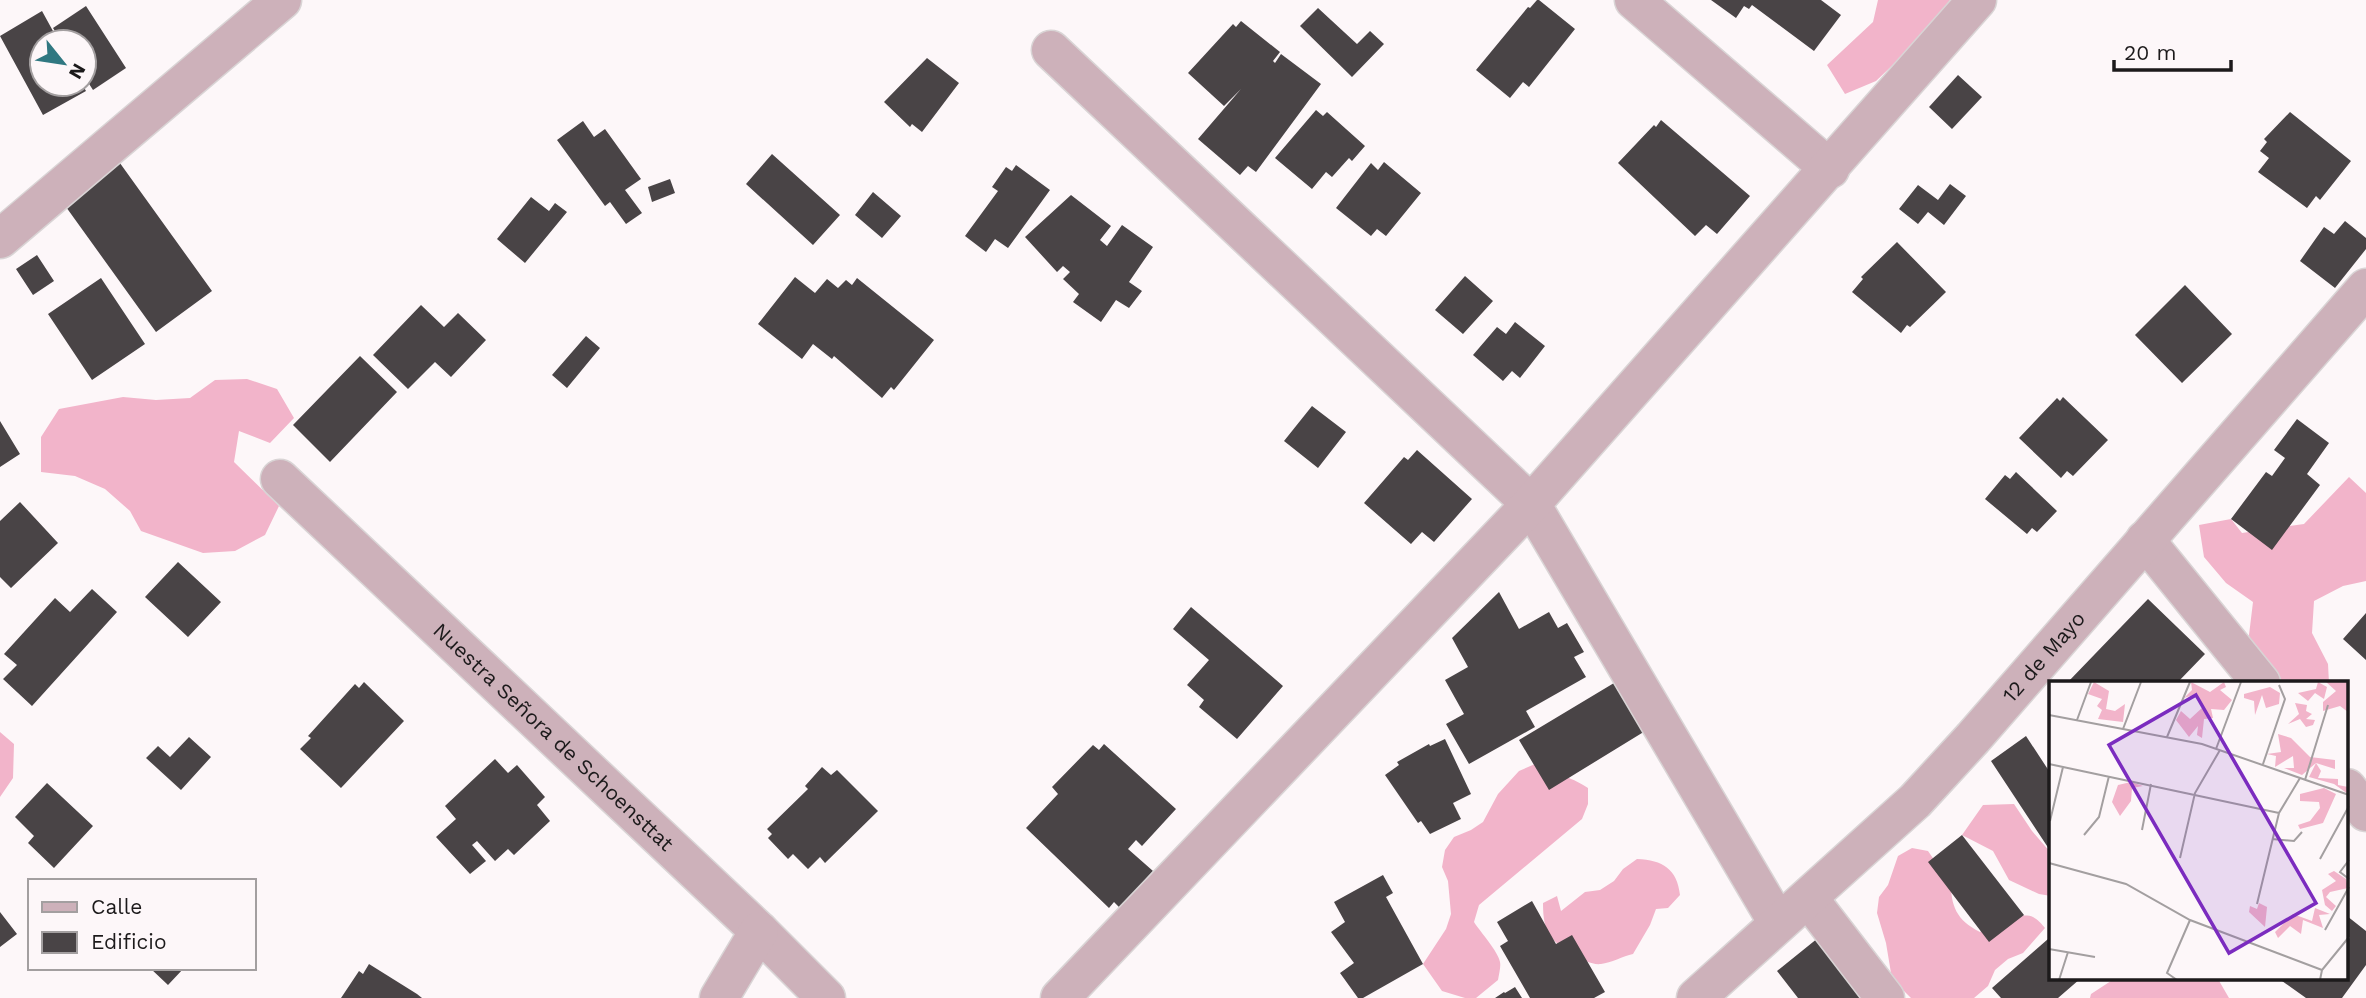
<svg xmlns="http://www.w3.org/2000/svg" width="2366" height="998" font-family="'Work Sans',sans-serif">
  <rect width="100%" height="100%" fill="#fdf7f9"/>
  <path fill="#f2b4ca" d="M 1878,0 L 1950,0 L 1928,38 L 1901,57 L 1876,81 L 1845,94 L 1827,65 L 1873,22 Z
    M 247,379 L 277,389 L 294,418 L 270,443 L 239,431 L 234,462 L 279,506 L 265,535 L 235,551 L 203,553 L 141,531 L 130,511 L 105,489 L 75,476 L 41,472 L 41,437 L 59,409 L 123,397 L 156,400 L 190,398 L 215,380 Z
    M 2349,477 L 2366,493 L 2366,581 L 2343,586 L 2314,601 L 2312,633 L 2328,664 L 2329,683 L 2274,683 L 2254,667 L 2249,635 L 2253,602 L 2226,583 L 2204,557 L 2199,525 L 2231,519 L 2242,533 L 2304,524 Z
    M 0,732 L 14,744 L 13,778 L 0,797 Z
    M 1535,764 C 1554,775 1569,775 1588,788 L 1588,804 L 1582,819 L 1479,905 L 1474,922 C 1481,933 1498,951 1500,962 C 1501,967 1499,974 1498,980 L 1476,998 L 1465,998 L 1442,991 L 1423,964 L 1446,929 L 1451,914 L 1448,881 L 1442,867 L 1445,850 L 1454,837 L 1471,830 L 1483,822 L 1498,794 L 1519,771 Z
    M 2014,804 L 2032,831 L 2051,853 L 2051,896 L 2039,894 L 2009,880 L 1993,851 L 1962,835 L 1983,805 Z
    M 1912,848 L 1928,851 L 1937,864 L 1951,875 C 1950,903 1954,919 1980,932 C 1991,925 2020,911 2033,917 C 2037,919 2042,924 2045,928 L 2023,953 L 2008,959 L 1995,970 L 1988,986 L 1974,998 L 1911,998 L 1892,979 L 1886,943 L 1877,913 L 1879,897 L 1888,885 L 1898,856 Z
    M 1637,859 C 1663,860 1677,869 1680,895 L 1668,908 L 1656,909 L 1650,925 L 1633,954 C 1623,956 1611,963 1601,964 C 1592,965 1583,960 1575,955 C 1550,941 1543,933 1543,903 L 1557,896 L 1561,911 L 1585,892 L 1600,890 L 1614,881 L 1623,869 Z
    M 2114,979 L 2218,979 L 2229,998 L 2090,998 L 2091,994 Z"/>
  <path fill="#494446" d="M 1537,0 L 1539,0 L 1575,29 L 1529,87 L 1523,82 L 1510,98 L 1476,70 L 1528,7 L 1530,8 Z
    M 1711,0 L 1821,0 L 1841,15 L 1814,51 L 1752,5 L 1749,9 L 1744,6 L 1736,18 Z
    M 86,6 L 126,68 L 93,90 L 84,76 L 84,42 L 62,42 L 53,28 Z
    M 1318,8 L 1357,44 L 1370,31 L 1384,44 L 1352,77 L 1300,26 Z
    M 42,11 L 59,42 L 42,42 L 42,84 L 82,84 L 86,91 L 43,115 L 0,36 Z
    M 1241,21 L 1280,52 L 1273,61 L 1275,63 L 1281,54 L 1321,84 L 1256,172 L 1248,166 L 1240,175 L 1198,139 L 1241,89 L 1224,106 L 1188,73 L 1233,24 L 1236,27 Z
    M 927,58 L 959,83 L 922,132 L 912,124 L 910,127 L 884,102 Z
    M 1958,75 L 1982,97 L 1952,129 L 1929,107 Z
    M 1316,110 L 1323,116 L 1327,112 L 1365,146 L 1352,161 L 1349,158 L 1332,177 L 1326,172 L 1312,189 L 1275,158 Z
    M 2290,112 L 2351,161 L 2320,200 L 2316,196 L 2307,208 L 2258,172 L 2269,158 L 2260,151 L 2267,142 L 2264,139 Z
    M 1661,120 L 1750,196 L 1717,234 L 1706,225 L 1695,236 L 1618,163 L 1654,125 L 1656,127 Z
    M 583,121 L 594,137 L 605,129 L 641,179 L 625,190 L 642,213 L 626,224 L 610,202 L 605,206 L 557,140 Z
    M 772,154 L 840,215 L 813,245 L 746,184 Z
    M 117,159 L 212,291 L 156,332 L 61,200 Z
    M 1384,162 L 1421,193 L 1386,236 L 1377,229 L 1371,236 L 1336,208 L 1371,163 L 1378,170 Z
    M 1016,165 L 1050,190 L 1008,248 L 995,239 L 986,252 L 965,236 L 998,191 L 992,187 L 1006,167 L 1012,171 Z
    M 670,179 L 675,193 L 652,202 L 648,187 Z
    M 1950,184 L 1966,196 L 1944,225 L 1928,212 L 1918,224 L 1899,209 L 1918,185 L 1938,200 Z
    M 873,192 L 901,216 L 882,238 L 855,215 Z
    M 1071,195 L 1111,226 L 1100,240 L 1107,246 L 1122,225 L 1153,247 L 1129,282 L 1142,291 L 1129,308 L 1116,300 L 1101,322 L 1073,302 L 1079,294 L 1063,279 L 1070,272 L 1063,266 L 1057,272 L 1025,237 Z
    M 531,197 L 549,211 L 555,203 L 567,212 L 525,263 L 497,239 Z
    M 2345,221 L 2366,238 L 2366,249 L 2335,288 L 2300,261 L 2324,227 L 2334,234 Z
    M 1897,242 L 1946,292 L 1910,327 L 1907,325 L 1901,333 L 1852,292 L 1863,279 L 1861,277 Z
    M 37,255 L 54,281 L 33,295 L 16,269 Z
    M 1465,276 L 1493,301 L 1463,334 L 1435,310 Z
    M 795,277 L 815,293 L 827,279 L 838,288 L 846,280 L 852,285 L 857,278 L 934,340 L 894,390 L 891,387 L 882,398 L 834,356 L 832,359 L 813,344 L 802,359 L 758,324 Z
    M 101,278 L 145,344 L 92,380 L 48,314 Z
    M 2185,285 L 2232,334 L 2182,383 L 2135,335 Z
    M 421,305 L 444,327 L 458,313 L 486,340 L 451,377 L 435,362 L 408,389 L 373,355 Z
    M 1515,322 L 1545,346 L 1520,378 L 1512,371 L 1503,381 L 1473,355 L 1497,327 L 1506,334 Z
    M 586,336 L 600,348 L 567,388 L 552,375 Z
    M 360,356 L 397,392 L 330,462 L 293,425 Z
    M 2063,397 L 2108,440 L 2073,476 L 2067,471 L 2061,478 L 2019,438 L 2057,398 L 2060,401 Z
    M 1312,406 L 1346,432 L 1318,468 L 1284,441 Z
    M 2297,419 L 2329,443 L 2307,474 L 2320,485 L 2272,550 L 2231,519 L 2266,472 L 2272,476 L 2285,458 L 2274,450 Z
    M 0,421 L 20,454 L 0,467 Z
    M 1417,450 L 1472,499 L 1434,542 L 1422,532 L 1411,544 L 1364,503 L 1404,457 L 1408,460 Z
    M 2016,472 L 2057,511 L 2037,532 L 2032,528 L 2027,534 L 1985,499 L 2005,475 L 2010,479 Z
    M 20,502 L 58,543 L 11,588 L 0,577 L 0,521 Z
    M 178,562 L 221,602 L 188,637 L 145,597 Z
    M 92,589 L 117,612 L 32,706 L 3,679 L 17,665 L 4,654 L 55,598 L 70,612 Z
    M 1499,592 L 1519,629 L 1549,612 L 1558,628 L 1567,623 L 1584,652 L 1574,657 L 1586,677 L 1526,711 L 1535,727 L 1469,764 L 1446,724 L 1464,714 L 1445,680 L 1468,667 L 1452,638 Z
    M 2148,599 L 2205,654 L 2177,683 L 2067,683 Z
    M 1191,607 L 1283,686 L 1237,739 L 1199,707 L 1204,700 L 1187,685 L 1209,660 L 1173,629 Z
    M 2366,613 L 2366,660 L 2343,639 Z
    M 364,682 L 404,721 L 341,788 L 300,749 L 311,738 L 308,736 L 355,684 L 359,688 Z
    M 1614,683 L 1618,691 L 1631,684 L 1655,725 L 1549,790 L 1519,740 Z
    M 2026,736 L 2051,774 L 2051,852 L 1991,761 Z
    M 189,737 L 211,757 L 181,790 L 146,758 L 158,746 L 170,757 Z
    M 1445,739 L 1471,794 L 1453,803 L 1461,819 L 1430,834 L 1421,821 L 1418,823 L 1385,775 L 1399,765 L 1397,762 L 1429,744 L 1430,746 Z
    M 1104,744 L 1176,809 L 1142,846 L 1136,840 L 1128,849 L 1153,871 L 1120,908 L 1114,902 L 1109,908 L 1026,828 L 1058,794 L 1052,787 L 1093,745 L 1099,750 Z
    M 495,759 L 508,773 L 517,765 L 545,797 L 537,805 L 550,821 L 514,855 L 508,849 L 495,861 L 477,841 L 472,845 L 486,861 L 470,874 L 436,837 L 456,819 L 445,806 Z
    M 822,767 L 831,775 L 837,770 L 878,811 L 825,863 L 820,857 L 808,869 L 793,854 L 788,859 L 768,838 L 772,834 L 767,829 L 808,789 L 805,786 Z
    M 47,783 L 93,826 L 54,868 L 28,843 L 34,836 L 15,817 Z
    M 1962,835 L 2024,915 L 1989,942 L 1928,862 Z
    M 1383,875 L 1393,893 L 1386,897 L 1423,964 L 1363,998 L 1358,998 L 1340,973 L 1354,963 L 1331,932 L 1345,922 L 1334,902 Z
    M 1532,901 L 1556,944 L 1572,935 L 1605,992 L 1594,998 L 1530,998 L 1500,946 L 1508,941 L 1497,922 Z
    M 0,912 L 17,934 L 0,947 Z
    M 2347,916 L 2366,931 L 2366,965 L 2342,998 L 2306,998 L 2282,981 L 2284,979 L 2347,979 Z
    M 1818,938 L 1864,994 L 1859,998 L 1798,998 L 1777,971 Z
    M 2048,939 L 2051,942 L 2051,979 L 2080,979 L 2058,998 L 2001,998 L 1992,988 Z
    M 369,964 L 417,994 L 422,998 L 341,998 L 359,971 L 363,974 Z
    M 150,968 L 184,968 L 168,985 Z
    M 1515,987 L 1522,998 L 1495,998 L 1504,992 L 1505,993 Z"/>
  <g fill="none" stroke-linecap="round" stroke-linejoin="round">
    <g stroke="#d9d4d5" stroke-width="41">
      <g id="street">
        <path d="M 1634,0 L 1830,169"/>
        <path d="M 1051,50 L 1531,504 L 1778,923"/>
        <path d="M 0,239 L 282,0"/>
        <path id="s1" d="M 280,479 L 759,931 L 826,998"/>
        <path d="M 2145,540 L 2261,683"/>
        <path d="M 2347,788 L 2366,812"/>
        <path d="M 1809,899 L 1885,998"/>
        <path d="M 719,998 L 759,931"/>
        <path d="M 1060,998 L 1531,504 L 1977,0"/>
        <path id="s2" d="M 1696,998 L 1915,801 L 1973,738 L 2366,288"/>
      </g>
    </g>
    <use href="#street" stroke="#cdb1ba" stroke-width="38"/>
  </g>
  <g text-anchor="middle" stroke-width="7" stroke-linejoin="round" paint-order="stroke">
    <g font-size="21" fill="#1c1a1b" stroke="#fdf7f9">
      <text dy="7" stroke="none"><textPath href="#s2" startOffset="488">12 de Mayo</textPath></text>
      <text dy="7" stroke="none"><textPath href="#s1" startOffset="376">Nuestra Señora de Schoensttat</textPath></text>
    </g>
  </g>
  <g transform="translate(2049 681)">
    <rect width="299" height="299" fill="#fdf7f9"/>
    <path d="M 45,1 L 60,10 L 57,28 L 66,30 L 76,23 L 74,41 L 49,38 L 53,29 L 48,25 L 53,18 L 39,13 ZM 142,1 L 161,11 L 175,1 L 177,6 L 171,9 L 183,19 L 175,29 L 162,28 L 164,37 L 155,38 L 153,57 L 148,54 L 149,45 L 140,56 L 127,39 L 132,30 L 141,38 L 154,26 L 145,14 L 135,17 L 143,9 ZM 269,1 L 278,6 L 275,18 L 266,12 L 259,20 L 249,12 L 267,8 ZM 277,1 L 299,1 L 299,31 L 291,25 L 274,30 L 274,21 L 287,10 ZM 221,6 L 231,12 L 230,23 L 217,27 L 213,14 L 206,34 L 205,20 L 195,17 L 195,13 ZM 246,22 L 258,24 L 257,30 L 263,33 L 257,38 L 266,39 L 264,44 L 257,46 L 251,38 L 239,43 L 250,33 ZM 229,53 L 242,57 L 261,76 L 286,79 L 286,88 L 267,82 L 272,90 L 269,97 L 289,98 L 289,104 L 299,106 L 299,113 L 285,103 L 260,96 L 267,82 L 253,94 L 235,87 L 245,87 L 244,75 L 226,86 L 227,75 L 218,73 L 232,71 ZM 82,101 L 94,105 L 83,107 L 82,120 L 71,135 L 63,121 L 69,104 ZM 275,107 L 287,113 L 274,142 L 251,148 L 249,144 L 261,140 L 271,127 L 270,121 L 251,120 L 251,113 ZM 285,190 L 297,198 L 299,207 L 281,211 L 277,216 L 287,225 L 283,230 L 276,224 L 273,209 L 287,200 L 279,193 ZM 210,222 L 218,226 L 216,246 L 200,231 L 201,225 L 208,228 ZM 266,227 L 281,233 L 270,234 L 274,247 L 254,239 L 252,253 L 241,245 L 229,257 L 226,251 L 244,233 L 263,240 Z" fill="#f2b4ca"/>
    <path fill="none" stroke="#a39fa0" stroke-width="2" d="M 0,34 L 153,63 L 300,114M 28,39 L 42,1M 74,48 L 92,1M 118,56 L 141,1M 167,68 L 192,1M 0,83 L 230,132M 214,83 L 236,18 L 230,4M 256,99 L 279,24M 1,140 L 14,86M 93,149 L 102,103M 35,154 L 50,136 L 60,95M 223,158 L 245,160 L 253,151M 131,177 L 146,112 L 171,69M 271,178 L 300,125M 300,179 L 291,191 L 300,198M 0,182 L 77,203 L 141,239 L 273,289M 208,223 L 230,132 L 251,97M 276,249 L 300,206M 0,268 L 46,276M 10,299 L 19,271M 128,299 L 118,292 L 141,239M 271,299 L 273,289 L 300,256"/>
    <path fill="#7b2cbf" fill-opacity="0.15" stroke="#7b2cbf" stroke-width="3.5" d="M 147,14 L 267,222 L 180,272 L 60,64 Z"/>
    <rect width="299" height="299" fill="none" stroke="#1c1a1b" stroke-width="3.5"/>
  </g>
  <rect x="28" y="879" width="228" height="91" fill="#fdf7f9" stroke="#a39fa0" stroke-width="2"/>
  <rect x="42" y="902" width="35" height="10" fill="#cdb1ba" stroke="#a39fa0" stroke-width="2"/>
  <text x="91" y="914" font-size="21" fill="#1c1a1b">Calle</text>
  <rect x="42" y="932" width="35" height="21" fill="#494446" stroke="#a39fa0" stroke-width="2"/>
  <text x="91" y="949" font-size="21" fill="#1c1a1b">Edificio</text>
  <g transform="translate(63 63) rotate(120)"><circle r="33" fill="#fdf7f9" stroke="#a39fa0" stroke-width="2"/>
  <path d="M0-5L12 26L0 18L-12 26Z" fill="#307881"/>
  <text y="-10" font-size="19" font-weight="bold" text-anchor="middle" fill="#1c1a1b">N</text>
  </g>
  <path d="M2114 60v10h117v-10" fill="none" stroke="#1c1a1b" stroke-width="3.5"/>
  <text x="2124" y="60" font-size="21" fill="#1c1a1b" stroke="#fdf7f9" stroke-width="5" paint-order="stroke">20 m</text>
</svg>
